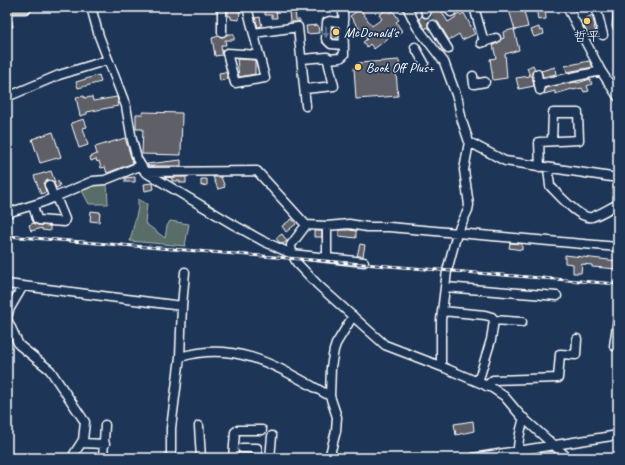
<svg xmlns="http://www.w3.org/2000/svg" width="625" height="465" font-family="Caveat,'Klee One',sans-serif">
  <rect width="100%" height="100%" fill="#1d3557"/>
  <filter id="ink" filterUnits="userSpaceOnUse"><feTurbulence type="fractalNoise" baseFrequency=".025" numOctaves="2"/><feDisplacementMap in="SourceGraphic" scale="8" xChannelSelector="R" yChannelSelector="G"/><feConvolveMatrix kernelMatrix="1 2 1 2 8 2 1 2 1" color-interpolation-filters="sRGB"/></filter>
  <g filter="url(#ink)">
    <path fill="#586c67" stroke="#acb6b3" d="M 107,182 L 108,204 L 89,204 L 81,189 L 92,183 Z
      M 138,199 L 147,204 L 145,223 L 165,238 L 167,226 L 170,221 L 189,224 L 185,246 L 130,241 L 138,208 Z"/>
    <path fill="#5e5e68" stroke="#fff" d="M 228,7 L 232,8 L 232,10 L 240,11 L 239,20 L 231,19 L 231,16 L 228,16 Z
      M 439,7 L 448,22 L 456,17 L 456,15 L 459,13 L 460,15 L 464,13 L 475,34 L 462,40 L 459,34 L 449,40 L 438,22 L 433,20 L 428,22 L 428,27 L 425,29 L 419,19 L 422,16 L 425,18 L 428,18 L 431,14 L 431,11 Z
      M 523,7 L 528,27 L 515,30 L 509,10 Z
      M 536,7 L 545,7 L 546,19 L 538,20 Z
      M 602,7 L 616,7 L 612,12 L 603,12 Z
      M 276,8 L 277,18 L 272,18 L 272,15 L 265,15 L 265,9 Z
      M 360,9 L 372,26 L 382,19 L 379,15 L 387,9 L 390,13 L 393,11 L 399,20 L 396,22 L 402,31 L 397,35 L 395,33 L 374,49 L 370,44 L 367,47 L 363,42 L 367,39 L 350,16 Z
      M 295,10 L 296,20 L 300,20 L 300,22 L 290,22 L 289,11 Z
      M 592,15 L 595,26 L 594,27 L 597,34 L 590,38 L 581,21 Z
      M 260,17 L 262,26 L 258,27 L 255,18 Z
      M 12,21 L 13,27 L 10,27 L 11,35 L 7,35 L 7,22 Z
      M 318,25 L 319,33 L 307,34 L 306,26 Z
      M 332,27 L 337,28 L 337,39 L 333,39 L 332,37 Z
      M 539,27 L 540,31 L 543,30 L 544,34 L 534,37 L 531,30 Z
      M 514,29 L 519,50 L 505,54 L 507,78 L 493,80 L 490,59 L 496,58 L 493,45 L 498,43 L 501,39 L 504,38 L 503,32 Z
      M 229,34 L 234,34 L 234,40 L 225,40 L 226,45 L 221,45 L 222,55 L 215,56 L 212,38 L 219,36 L 222,37 Z
      M 237,59 L 255,60 L 255,74 L 239,77 Z
      M 399,60 L 400,72 L 396,72 L 398,96 L 356,99 L 354,68 L 358,63 Z
      M 589,61 L 593,67 L 567,72 L 565,66 Z
      M 533,65 L 535,69 L 532,72 L 532,75 L 534,86 L 519,89 L 516,78 L 530,76 L 527,68 Z
      M 555,67 L 556,74 L 543,77 L 541,71 Z
      M 226,72 L 228,79 L 220,81 L 219,73 Z
      M 99,75 L 101,82 L 78,88 L 76,82 Z
      M 590,79 L 592,84 L 587,86 L 589,91 L 584,92 L 582,88 L 573,90 L 572,89 L 555,94 L 555,91 L 544,94 L 545,88 L 575,82 L 578,83 Z
      M 84,96 L 84,98 L 92,97 L 93,101 L 117,97 L 118,101 L 117,102 L 118,106 L 87,112 L 87,114 L 80,116 L 76,97 Z
      M 143,112 L 182,113 L 181,155 L 142,154 L 143,129 L 136,129 L 136,114 L 143,114 Z
      M 84,119 L 87,127 L 83,128 L 88,145 L 79,148 L 71,123 Z
      M 53,132 L 61,157 L 40,163 L 32,139 Z
      M 125,138 L 133,163 L 107,173 L 105,167 L 101,168 L 99,161 L 97,162 L 96,159 L 91,161 L 90,157 L 97,154 L 95,147 Z
      M 181,160 L 181,166 L 148,166 L 147,164 Z
      M 51,171 L 55,182 L 58,181 L 60,186 L 56,188 L 53,181 L 47,180 L 44,185 L 46,192 L 41,194 L 34,176 Z
      M 135,177 L 135,182 L 125,182 L 125,178 Z
      M 165,177 L 186,177 L 186,183 L 180,183 L 180,181 L 172,181 L 172,178 Z
      M 213,177 L 221,177 L 225,187 L 218,189 Z
      M 201,179 L 207,179 L 207,185 L 201,186 Z
      M 152,183 L 153,183 L 154,189 L 145,191 L 144,184 Z
      M 91,211 L 100,212 L 99,222 L 90,221 Z
      M 292,219 L 296,224 L 286,232 L 282,226 Z
      M 34,223 L 38,225 L 50,226 L 50,231 L 42,230 L 42,228 L 31,231 L 29,225 Z
      M 339,230 L 349,230 L 356,231 L 356,238 L 339,236 Z
      M 314,231 L 322,231 L 322,237 L 314,237 Z
      M 282,234 L 287,241 L 283,244 L 279,242 L 276,238 Z
      M 510,243 L 522,244 L 522,250 L 509,248 Z
      M 360,244 L 365,245 L 363,256 L 357,256 Z
      M 565,255 L 618,261 L 618,269 L 592,267 L 592,265 L 582,264 L 581,273 L 573,273 L 573,264 L 565,263 Z
      M 473,421 L 474,431 L 456,435 L 454,424 Z"/>
    <g fill="none" stroke-linecap="round" stroke-linejoin="round">
      <path stroke="#344968" stroke-width="8" stroke-dasharray="8 4" stroke-linecap="butt" d="M 426,13 L 433,25"/>
      <g stroke="#fff" stroke-width="11">
        <path id="minor" d="M 91,7 L 99,36 L 126,106 L 132,140 L 137,159 L 145,172 L 234,225 L 263,241 L 292,254 L 364,262
          M 247,7 L 265,78 L 235,83 L 227,53 L 259,55
          M 407,7 L 417,27 L 444,62 L 458,100 L 462,121 L 469,142 L 464,170 L 469,205 L 468,210 L 457,233 L 447,271 L 441,320 L 441,366
          M 424,7 L 426,13
          M 449,7 L 451,12
          M 474,7 L 484,42
          M 567,7 L 601,71 L 618,97
          M 596,7 L 603,35
          M 344,23 L 330,21 L 327,22 L 326,39 L 331,44 L 344,45
          M 433,25 L 448,49
          M 617,26 L 618,12
          M 222,32 L 222,7
          M 254,33 L 298,27 L 306,106
          M 481,43 L 496,38
          M 415,47 L 424,63
          M 302,59 L 327,57 L 334,86 L 305,89
          M 328,59 L 340,58 L 344,55 L 343,7
          M 537,74 L 540,90
          M 473,76 L 474,84 L 485,82
          M 539,84 L 601,71
          M 7,97 L 59,75 L 108,60
          M 469,142 L 505,161 L 618,178
          M 540,167 L 539,142 L 579,140 L 578,113 L 553,113 L 552,141
          M 548,168 L 550,186 C 558,194 580,220 592,217 C 601,214 610,208 618,204
          M 145,172 L 257,171 L 306,225 L 327,226 L 349,224 L 367,227 L 389,227 L 618,247
          M 49,185 L 54,198
          M 33,206 L 37,219 L 39,220 L 64,222 L 65,219 L 56,197
          M 7,213 L 43,202 L 93,181 L 105,180 L 140,166
          M 306,225 L 291,245 L 292,254 L 297,263 L 318,285 L 376,337 L 385,345 L 445,368 L 492,388 L 504,396 L 521,416 L 568,458
          M 327,226 L 327,258
          M 7,284 L 182,306
          M 445,287 L 557,296
          M 442,311 L 485,315 L 492,317 L 494,320 L 522,322
          M 618,318 L 614,346 L 618,346
          M 7,319 L 19,345 L 50,370 L 85,422 L 83,440 L 74,454 L 73,458
          M 7,319 L 9,310 L 23,286
          M 180,357 C 238,339 281,369 330,396
          M 478,382 L 491,340 L 494,320
          M 486,386 L 493,380 L 558,378 L 560,354 L 576,355 L 577,339
          M 199,426 L 201,458
          M 81,443 L 105,444
          M 242,448 L 257,448 L 258,458
          M 103,458 L 105,425
          M 171,458 L 171,428 L 180,357 L 182,306 L 185,272
          M 233,458 L 235,432 L 238,430 L 262,430
          M 270,458 L 272,436
          M 329,458 L 336,431 L 337,417 L 330,396 L 331,367 L 334,350 L 336,344 L 353,316
          M 473,458 L 618,435
          M 518,458 C 517,445 520,431 524,418"/>
      </g>
      <g stroke="#fff" stroke-width="15">
        <path id="highway" d="M 7,7 L 25,7"/>
      </g>
      <use href="#minor" stroke="#1d3557" stroke-width="8"/>
      <use href="#highway" stroke="#6b6f75" stroke-width="12"/>
      <g stroke="#fff" stroke-width="3">
        <path id="rail" d="M 7,236 L 618,284"/>
      </g>
      <use href="#rail" stroke="#1d3557" stroke-width="1.5" stroke-dasharray="4.5" stroke-linecap="butt"/>
    </g>
    <defs><path id="oneway-solid" d="M-6-.8H1V-3.2L6.5 0L1 3.2V.8H-6Z"/></defs>
    <use fill="#6c7c92" href="#oneway-solid" transform="translate(326 32) rotate(90)"/>
  </g>
  <g fill="#ffd166" stroke="#1d3557" stroke-width="1.5">
    <circle cx="587" cy="21" r="4"/>
    <circle cx="336" cy="32" r="4"/>
    <circle cx="358" cy="67" r="4"/>
  </g>
  <g text-anchor="middle" stroke-width="3.5" stroke-linejoin="round" paint-order="stroke">
    <g font-size="14" fill="#fff" stroke="#1d3557" text-anchor="start">
      <text x="344" y="37">McDonald's</text>
      <text x="587" y="41" text-anchor="middle">哲平</text>
      <text x="366" y="72">Book Off Plus+</text>
    </g>
  </g>
  <rect width="625" height="465" fill="none" stroke="#1d3557" stroke-width="24"/>
  <rect x="12" y="12" width="601" height="441" fill="none" stroke="#fff" stroke-width="1.5" filter="url(#ink)"/>
</svg>
